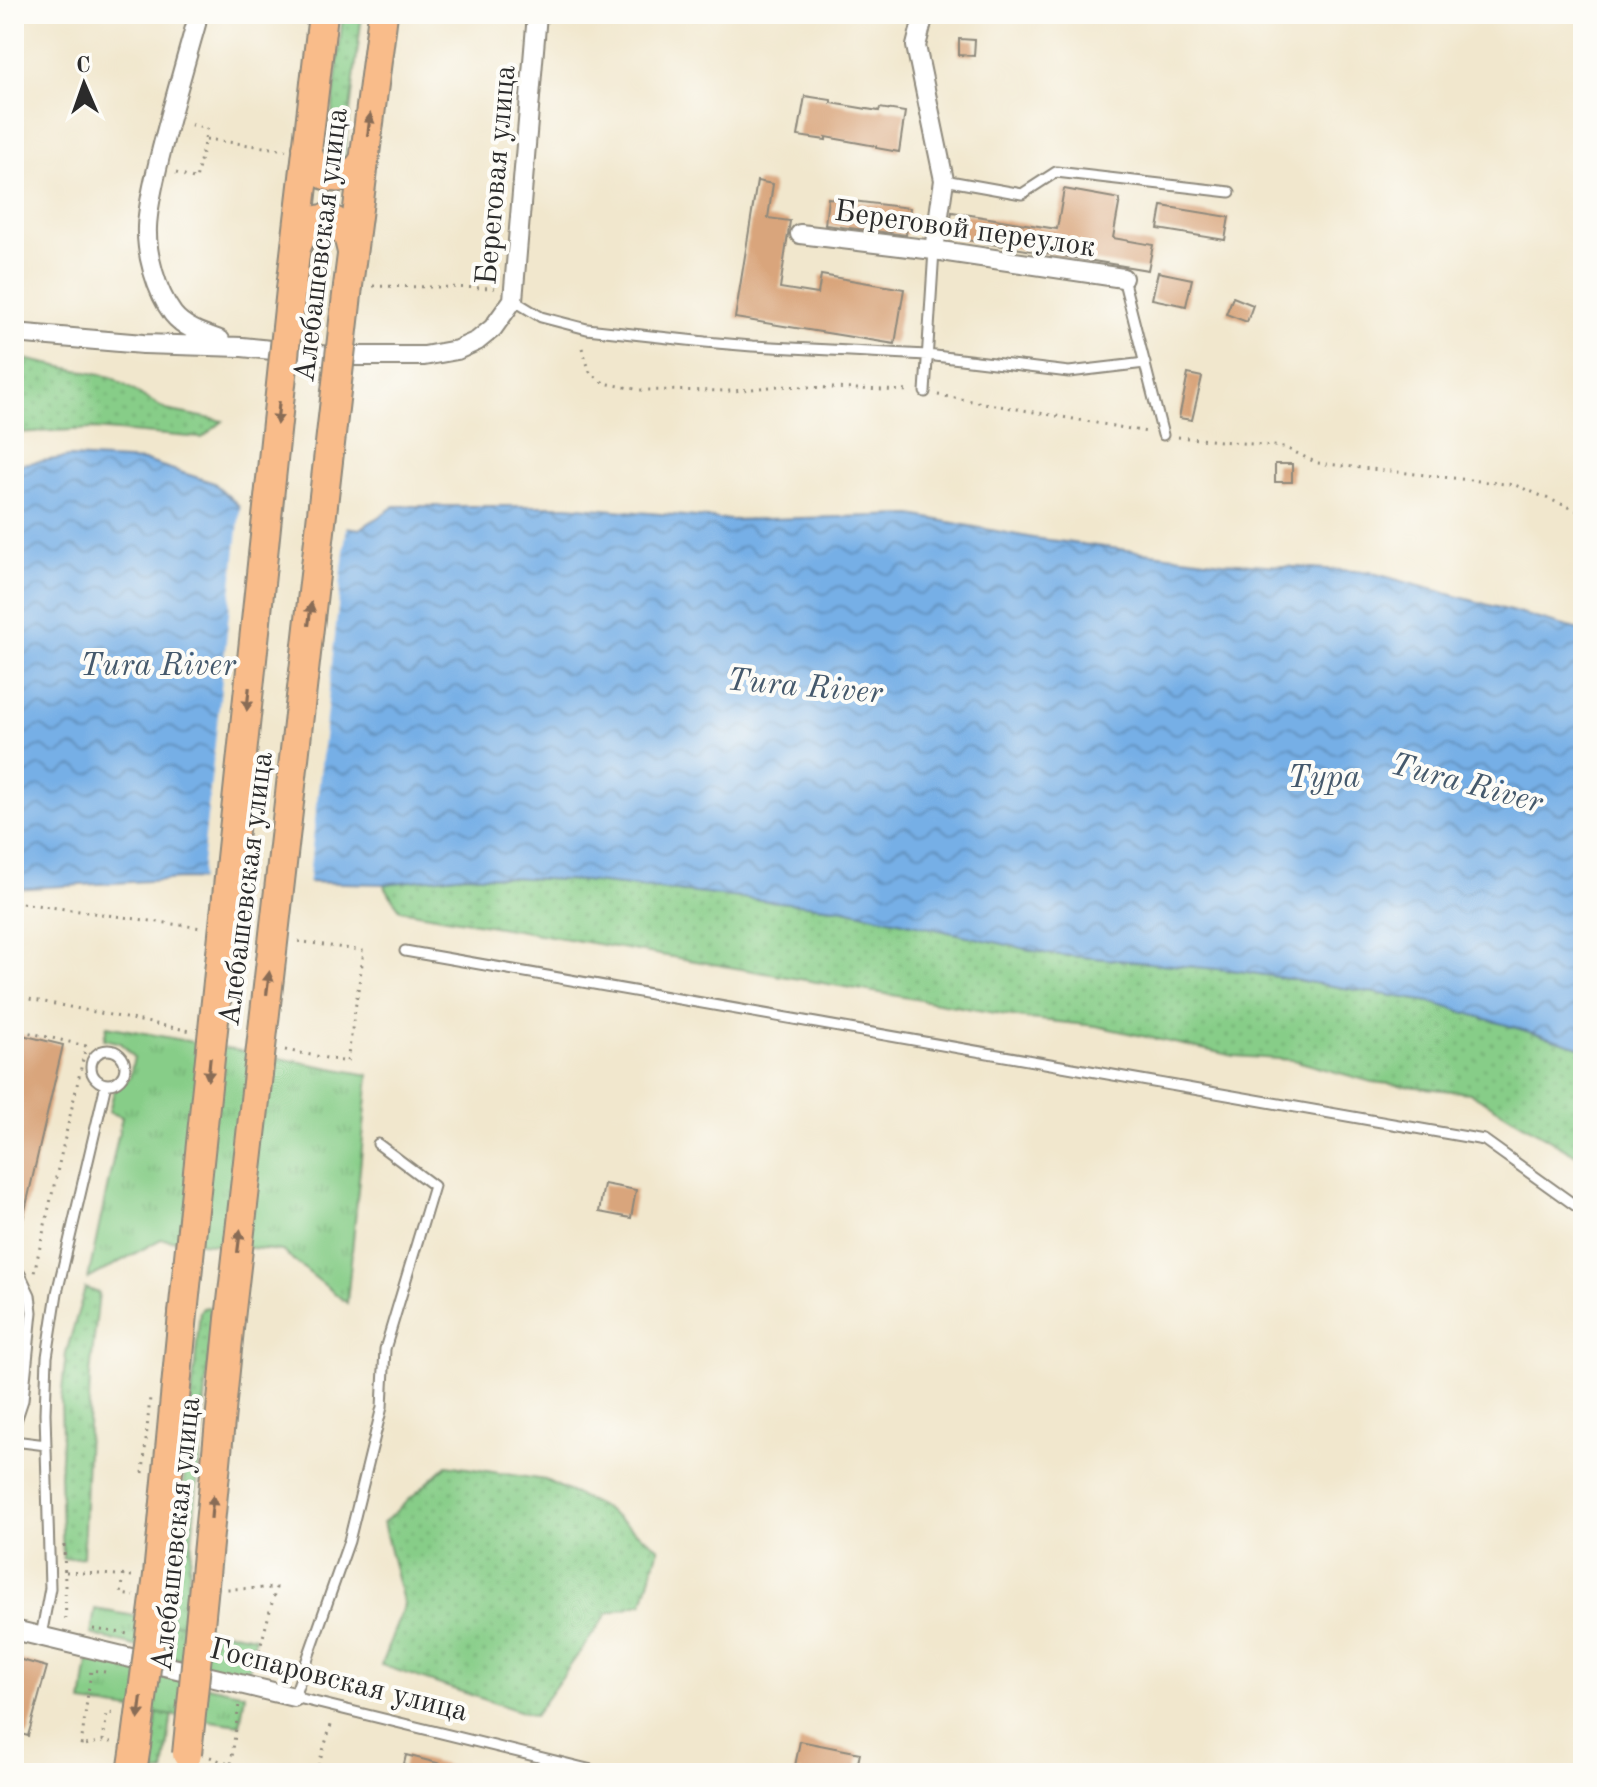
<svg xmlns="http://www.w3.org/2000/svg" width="1597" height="1787" font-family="'Old Standard TT',serif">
  <defs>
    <pattern id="grass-dots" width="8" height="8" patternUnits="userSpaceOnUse" patternTransform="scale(2)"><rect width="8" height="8" fill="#87cd88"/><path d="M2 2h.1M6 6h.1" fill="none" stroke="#75b076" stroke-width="1.8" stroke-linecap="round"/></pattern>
    <pattern id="park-tufts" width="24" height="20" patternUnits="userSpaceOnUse" patternTransform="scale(2)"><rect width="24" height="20" fill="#87cd88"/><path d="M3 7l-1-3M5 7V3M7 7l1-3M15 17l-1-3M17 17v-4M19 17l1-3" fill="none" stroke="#75b076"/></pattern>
    <pattern id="water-waves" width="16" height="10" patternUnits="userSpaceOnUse" patternTransform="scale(2)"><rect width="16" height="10" fill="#76afe6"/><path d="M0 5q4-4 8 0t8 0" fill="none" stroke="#618fbb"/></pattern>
  </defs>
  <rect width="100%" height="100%" fill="#fdfcf7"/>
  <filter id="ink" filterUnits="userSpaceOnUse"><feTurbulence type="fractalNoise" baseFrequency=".0125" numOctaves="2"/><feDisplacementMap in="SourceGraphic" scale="16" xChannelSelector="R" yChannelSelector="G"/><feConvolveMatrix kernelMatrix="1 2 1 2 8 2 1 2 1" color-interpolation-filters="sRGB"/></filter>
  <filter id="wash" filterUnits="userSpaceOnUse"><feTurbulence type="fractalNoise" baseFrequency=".006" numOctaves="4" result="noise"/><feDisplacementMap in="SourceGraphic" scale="32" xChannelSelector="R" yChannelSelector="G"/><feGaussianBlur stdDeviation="1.8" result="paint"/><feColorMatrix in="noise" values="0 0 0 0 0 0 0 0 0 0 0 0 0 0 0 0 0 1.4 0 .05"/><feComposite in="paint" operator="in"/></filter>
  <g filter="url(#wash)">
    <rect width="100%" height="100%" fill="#f1e7cd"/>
    <path fill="url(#grass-dots)" stroke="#597c5a" stroke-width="2" d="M 343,14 L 362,14 L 344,161 L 342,164 L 335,167 L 327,159 Z
      M 14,357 L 111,377 L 166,410 L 223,421 L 202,438 L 93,429 L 14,433 Z
      M 465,875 L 584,881 L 844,909 L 1049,954 L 1240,971 L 1430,1002 L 1583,1048 L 1583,1159 L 1470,1093 L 1372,1082 L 1293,1060 L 1234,1056 L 1096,1026 L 1030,1019 L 401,910 L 392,898 L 384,884 Z
      M 85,1288 L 99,1293 L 90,1375 L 83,1557 L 63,1559 L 60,1476 L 62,1439 L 61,1400 L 66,1353 Z
      M 208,1307 L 212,1309 L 213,1313 L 186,1605 L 164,1773 L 149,1773 L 172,1603 L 200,1311 L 203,1308 Z
      M 447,1465 L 545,1480 L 602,1507 L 659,1548 L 643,1603 L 608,1613 L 534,1716 L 381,1665 L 404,1605 L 383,1523 Z"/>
    <path fill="url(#park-tufts)" stroke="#597c5a" stroke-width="2" d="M 107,1026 L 369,1075 L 347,1303 L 282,1251 L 161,1239 L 88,1279 L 122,1117 L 109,1112 L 114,1091 L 130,1077 L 134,1057 L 121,1043 L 104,1039 Z
      M 95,1609 L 255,1637 L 247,1677 L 91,1634 Z
      M 88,1660 L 245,1694 L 240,1725 L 82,1703 Z"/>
    <path fill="url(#water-waves)" stroke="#506d88" stroke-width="2" d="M 70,457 L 146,461 L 214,483 L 248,514 L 360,529 L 395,506 L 567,506 L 731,520 L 912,515 L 1033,538 L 1222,562 L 1369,572 L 1583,631 L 1583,1048 L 1430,1002 L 1240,971 L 1049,954 L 844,909 L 584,881 L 465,875 L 384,884 L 182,879 L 14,889 L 14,465 Z"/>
    <path fill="#f1e7cd" d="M 241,502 L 250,510 L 347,523 L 308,886 L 200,883 Z"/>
    <g id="blocks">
      <path fill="#d9a57b" d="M 959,39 L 975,40 L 974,56 L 959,55 Z
        M 805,96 L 831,100 L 831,103 L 879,111 L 880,108 L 905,112 L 899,152 L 876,148 L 876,146 L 826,137 L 826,140 L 798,136 Z
        M 757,181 L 773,184 L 768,218 L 790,221 L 780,288 L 818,294 L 821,275 L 904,289 L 895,344 L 735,318 Z
        M 1064,189 L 1120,199 L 1113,238 L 1153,245 L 1148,270 L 948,237 L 952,212 L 1057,229 Z
        M 828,198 L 910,208 L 906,235 L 825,225 Z
        M 1162,206 L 1229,217 L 1225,240 L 1158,229 Z
        M 1158,272 L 1192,279 L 1186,306 L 1152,299 Z
        M 1233,297 L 1253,305 L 1247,322 L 1226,314 Z
        M 1188,374 L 1202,377 L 1192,420 L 1179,418 Z
        M 1275,464 L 1292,464 L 1292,482 L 1275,482 Z
        M 14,1033 L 63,1045 L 20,1232 L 14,1231 Z
        M 604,1184 L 636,1190 L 631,1218 L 599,1212 Z
        M 14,1658 L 47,1667 L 28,1736 L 14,1732 Z
        M 800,1741 L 860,1753 L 856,1773 L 804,1773 L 794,1771 Z
        M 406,1755 L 457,1768 L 456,1773 L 402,1773 Z"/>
    </g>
  </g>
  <g filter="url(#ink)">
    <use href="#blocks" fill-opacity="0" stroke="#8e897c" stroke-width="2"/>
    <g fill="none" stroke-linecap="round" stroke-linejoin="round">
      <g stroke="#8e897c" stroke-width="13">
        <path id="lane" d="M 944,180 L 1022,194 L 1056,172 L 1230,192
          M 1123,278 L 1163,435
          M 513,300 L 541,317 L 587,329 L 705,342 L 752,346 L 927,355 L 1069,372 L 1145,363
          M 925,392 L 934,250
          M 405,951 L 1484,1140 L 1583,1211
          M91 1067a17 17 0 1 1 34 0a17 17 0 1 1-34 0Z
          M 378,1144 L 434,1186 L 385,1349 L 382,1407 L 349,1541 L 294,1697 L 604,1773
          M 14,1271 L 20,1274 L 30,1295 L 32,1312 L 23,1400 L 14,1427
          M 14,1441 L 46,1445
          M 41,1636 L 50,1588 L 45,1413 L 47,1357 L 57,1293 L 106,1084"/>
      </g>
      <g stroke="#8e897c" stroke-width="22">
        <path id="street" d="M 197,14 L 196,24 C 183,70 170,115 159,160 C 154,182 148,204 147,227 C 146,254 156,291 173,314 C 184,328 203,334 220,340
          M 924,14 L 916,46 L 944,180 L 934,250
          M 800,234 L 934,250 L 1123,278
          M 14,333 L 143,344 L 242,347 L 330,356 L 424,356 L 457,350 L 477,341 L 493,328 L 513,300 L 537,14
          M 14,1630 L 294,1697"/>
      </g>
      <g stroke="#8e897c" stroke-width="32">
        <path id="primary" d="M 307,147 C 311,180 347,189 364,160
          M 296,248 C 299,242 300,236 304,230 C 313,217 332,215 343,228 C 349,235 350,244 352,252
          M 292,280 L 323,14
          M 348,286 L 383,14
          M 158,1575 L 183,1314
          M 204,1585 L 230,1319
          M 132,1773 L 136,1746"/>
      </g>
      <path stroke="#8e897c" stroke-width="3" stroke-dasharray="2 6" stroke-linecap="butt" d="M 206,139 L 286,150
        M 176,173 L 196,180 L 207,129 L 188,124
        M 373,286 L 497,288
        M 582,348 L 590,372 L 604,383 L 640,390 L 733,391 L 779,386 L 910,391
        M 938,395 L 1147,432
        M 1178,437 L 1284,447 L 1317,463 L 1515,485 L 1583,513
        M 14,902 L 202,928
        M 14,996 L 191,1031
        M 14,1029 L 86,1046 L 34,1273
        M 285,1050 L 347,1062 L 364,951 L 297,941
        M 143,1473 L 150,1397
        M 64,1545 L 66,1625
        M 66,1572 L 133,1576
        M 124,1575 L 121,1594 L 134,1596
        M 93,1629 L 129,1634
        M 220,1647 L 259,1652 L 276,1588 L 225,1589
        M 105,1672 L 91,1670 L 81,1746 L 103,1741 L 112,1742
        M 103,1741 L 107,1713 L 118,1714
        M 210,1757 L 231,1765 L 239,1704
        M 316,1773 L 332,1722"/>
      <use href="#lane" stroke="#fff" stroke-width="9"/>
      <use href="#street" stroke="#fff" stroke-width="18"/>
      <use href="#primary" stroke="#f9bc8a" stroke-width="28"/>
      <g stroke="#8e897c" stroke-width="32" stroke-linecap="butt">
        <path id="primary-bridge" d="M 183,1314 L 292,280
          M 230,1319 L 348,286
          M 136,1746 L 158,1575
          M 187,1754 L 204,1585"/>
      </g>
      <use href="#primary-bridge" stroke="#f9bc8a" stroke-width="28"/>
    </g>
    <defs><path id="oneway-solid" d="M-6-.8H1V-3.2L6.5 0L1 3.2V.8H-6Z" transform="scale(2)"/></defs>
    <g fill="#886c56">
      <use href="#oneway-solid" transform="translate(369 125) rotate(-83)"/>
      <use href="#oneway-solid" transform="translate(278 413) rotate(96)"/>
      <use href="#oneway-solid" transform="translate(310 614) rotate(-83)"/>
      <use href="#oneway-solid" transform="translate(248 699) rotate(96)"/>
      <use href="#oneway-solid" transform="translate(268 983) rotate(-83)"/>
      <use href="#oneway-solid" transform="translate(209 1069) rotate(96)"/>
      <use href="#oneway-solid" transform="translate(239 1241) rotate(-83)"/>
      <use href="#oneway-solid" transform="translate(212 1507) rotate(-85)"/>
      <use href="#oneway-solid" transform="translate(140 1708) rotate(97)"/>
    </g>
  </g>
  <g text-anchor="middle" stroke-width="8" stroke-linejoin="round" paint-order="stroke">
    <g font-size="30" fill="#2b2b2b" stroke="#fdfcf7">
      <text transform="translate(495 175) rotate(-85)" y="10">Береговая улица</text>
      <text transform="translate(965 228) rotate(8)" y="10">Береговой переулок</text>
      <text transform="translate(320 245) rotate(-83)" y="10">Алебашевская улица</text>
      <text transform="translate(245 889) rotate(-83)" y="10">Алебашевская улица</text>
      <text transform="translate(175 1534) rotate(-84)" y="10">Алебашевская улица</text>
      <text transform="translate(339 1679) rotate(14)" y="10">Госпаровская улица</text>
    </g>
    <g font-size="32" font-style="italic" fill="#45596c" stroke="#fdfcf7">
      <text x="158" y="675">Tura River</text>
      <text transform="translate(805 685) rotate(5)" y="11">Tura River</text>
      <text x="1324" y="787">Тура</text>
      <text transform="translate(1467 782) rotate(15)" y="11">Tura River</text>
    </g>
  </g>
  <rect width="1597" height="1787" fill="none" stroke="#fdfcf7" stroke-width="48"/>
  <g transform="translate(84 84) rotate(358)" stroke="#fdfcf7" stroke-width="6" paint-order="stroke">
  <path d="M0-6L14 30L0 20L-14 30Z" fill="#2b2b2b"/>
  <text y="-12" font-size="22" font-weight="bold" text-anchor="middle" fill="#2b2b2b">С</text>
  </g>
</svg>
